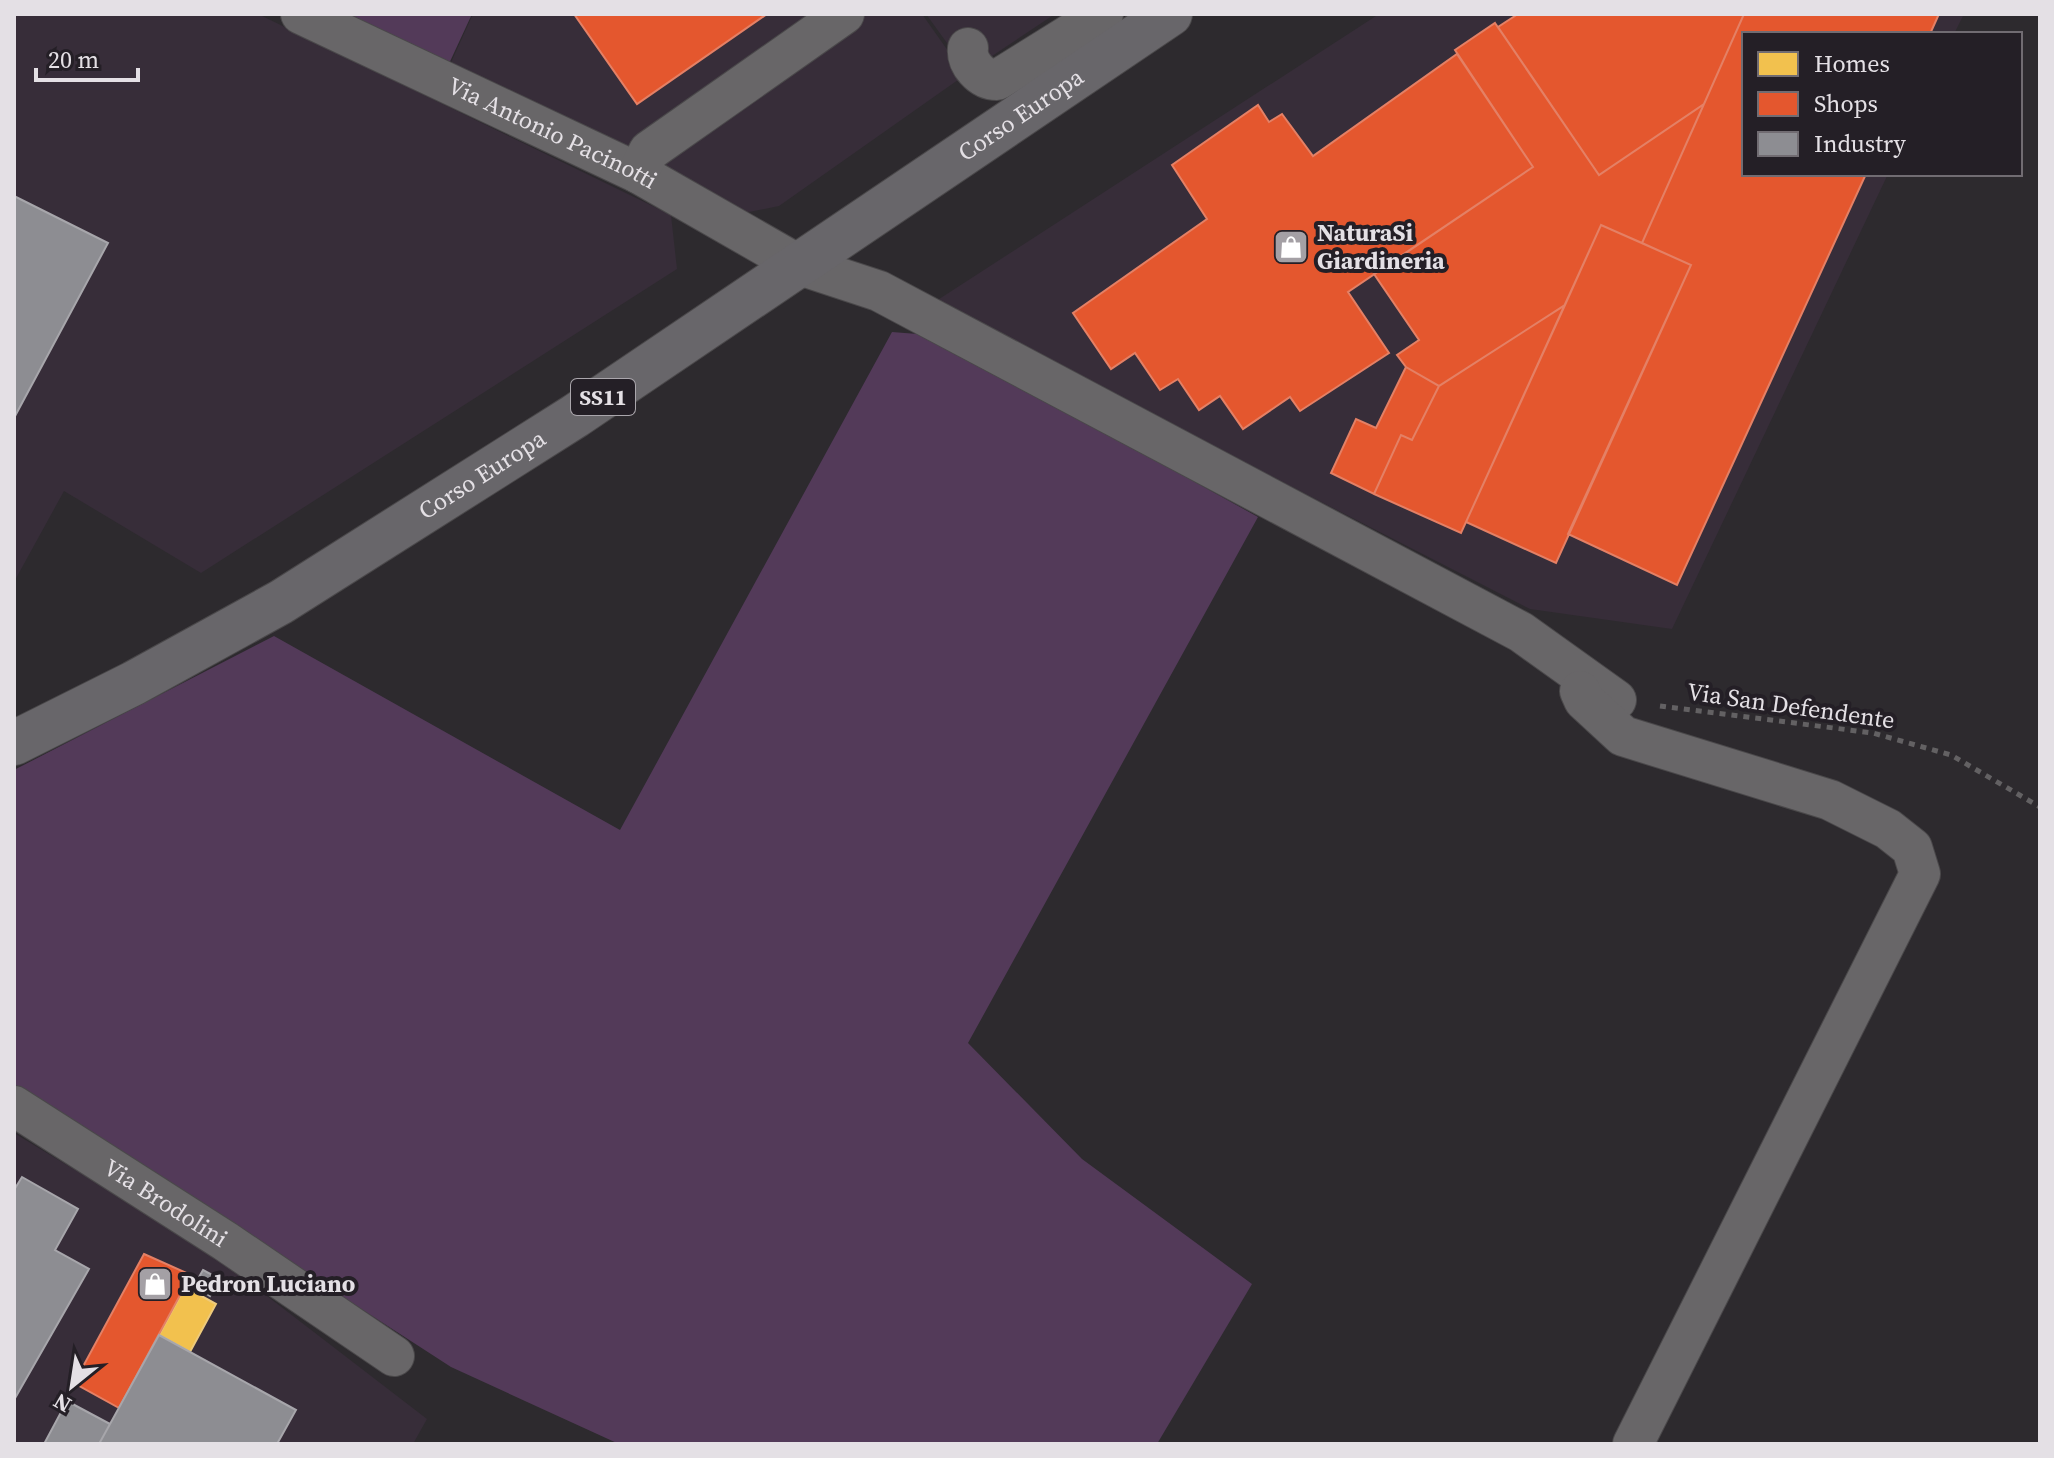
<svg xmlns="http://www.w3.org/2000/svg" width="2054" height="1458" font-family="'Source Serif 4',serif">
  <rect width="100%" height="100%" fill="#2d2a2e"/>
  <path fill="#372d39" d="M 14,14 L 258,14 L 671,215 L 677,269 L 201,573 L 64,491 L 14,582 Z
    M 473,14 L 922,14 L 965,75 L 779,206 L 739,214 L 448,69 Z
    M 926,14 L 1055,14 L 968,72 Z
    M 1379,14 L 1964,14 L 1954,34 L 1744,34 L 1744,174 L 1888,174 L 1672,629 L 1530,609 L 933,303 Z
    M 14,1133 L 207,1250 L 427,1419 L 413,1444 L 14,1444 Z"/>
  <path fill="#533a59" d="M 328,14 L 472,14 L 447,68 Z
    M 892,332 L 930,335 L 1258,517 L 968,1043 L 1082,1159 L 1252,1284 L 1157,1444 L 619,1444 L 451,1367 L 14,1084 L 14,770 L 274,636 L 620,830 Z"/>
  <path fill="#f2c14e" stroke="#eeca7b" stroke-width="2" d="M 185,1287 L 216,1304 L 190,1352 L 159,1335 Z"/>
  <path fill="#e4572e" stroke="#e48065" stroke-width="2" d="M 574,14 L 767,14 L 637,104 Z
    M 1518,14 L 1744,14 L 1704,104 L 1599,175 L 1498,27 Z
    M 1744,14 L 1939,14 L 1930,34 L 1744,34 L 1744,174 L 1866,174 L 1677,585 L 1568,534 L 1691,265 L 1642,243 Z
    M 1495,23 L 1599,175 L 1704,104 L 1642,243 L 1601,225 L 1565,305 L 1439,386 L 1406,367 L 1397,355 L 1419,340 L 1374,274 L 1533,167 L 1455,50 Z
    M 1457,54 L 1533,167 L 1348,292 L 1389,353 L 1300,411 L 1290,397 L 1243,429 L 1220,396 L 1199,410 L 1178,379 L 1160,390 L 1135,353 L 1111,369 L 1073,313 L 1207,219 L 1172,165 L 1258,105 L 1269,122 L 1282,114 L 1313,156 Z
    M 1601,225 L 1691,265 L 1556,563 L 1466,522 Z
    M 1565,305 L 1461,533 L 1374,494 L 1401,435 L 1412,440 L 1439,386 Z
    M 1406,367 L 1439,386 L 1412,440 L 1401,435 L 1374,494 L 1331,473 L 1356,419 L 1376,428 Z
    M 144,1254 L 191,1275 L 119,1408 L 74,1383 Z"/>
  <path fill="#8d8d92" stroke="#a7a6ab" stroke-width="2" d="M 14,196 L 108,243 L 14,418 Z
    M 22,1177 L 78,1209 L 55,1250 L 89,1269 L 14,1400 L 14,1190 Z
    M 203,1270 L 220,1279 L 210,1296 L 194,1286 Z
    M 159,1335 L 296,1410 L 277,1444 L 99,1444 Z
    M 67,1401 L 110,1424 L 99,1444 L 44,1444 Z"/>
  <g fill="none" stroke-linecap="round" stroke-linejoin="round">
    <g stroke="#4a484a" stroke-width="42">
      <g id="minor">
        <path id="s1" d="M 301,14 L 638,173 L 797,264 L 879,291 L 1521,632 L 1616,700"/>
        <path d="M 968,48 C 966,63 981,80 997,80 L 1103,14"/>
        <path d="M 638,173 L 649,151 L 844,14"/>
        <path d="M 1580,691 L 1584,700 L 1623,736 L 1830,800 L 1888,829 L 1912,848 L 1920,874 L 1633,1444"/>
        <path id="s2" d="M 14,1106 L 225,1241 L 394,1356"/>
      </g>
    </g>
    <g stroke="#4a484a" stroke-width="46">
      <g id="major">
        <path id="s3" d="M 14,743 L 134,683 L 281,602 L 575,416 L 1170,14"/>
      </g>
    </g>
    <path stroke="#636163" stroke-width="5" stroke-dasharray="6 6" stroke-linecap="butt" d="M 1660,706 L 1873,733 L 1951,755 L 2040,807"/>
    <use href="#minor" stroke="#686668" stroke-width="40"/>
    <use href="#major" stroke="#68666a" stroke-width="44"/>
  </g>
  <defs>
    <g id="shop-square" transform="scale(1.8)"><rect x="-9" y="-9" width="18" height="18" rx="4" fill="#a4a0a5" stroke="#241f26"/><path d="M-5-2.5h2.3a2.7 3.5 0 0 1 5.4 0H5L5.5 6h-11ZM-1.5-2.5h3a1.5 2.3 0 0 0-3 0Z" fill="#fff"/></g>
  </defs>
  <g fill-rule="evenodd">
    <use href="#shop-square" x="1291" y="247"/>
    <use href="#shop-square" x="155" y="1284"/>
  </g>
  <g text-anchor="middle" stroke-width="8" stroke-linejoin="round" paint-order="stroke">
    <rect fill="#241f26" stroke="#aaa6ac" stroke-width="2" x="571" y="379" width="64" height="36" rx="6"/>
    <g font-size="22" font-weight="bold" fill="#e4e0e5">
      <text x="603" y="405">SS11</text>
    </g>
    <g font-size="24" fill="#e4e0e5" stroke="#241f26">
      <text dy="8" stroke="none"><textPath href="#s3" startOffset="1188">Corso Europa</textPath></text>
      <text dy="8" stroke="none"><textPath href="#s1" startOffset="278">Via Antonio Pacinotti</textPath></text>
      <text dy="8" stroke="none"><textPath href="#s3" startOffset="540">Corso Europa</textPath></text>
      <text transform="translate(1791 706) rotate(8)" y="8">Via San Defendente</text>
      <text dy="8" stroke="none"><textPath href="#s2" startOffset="180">Via Brodolini</textPath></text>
    </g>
    <g font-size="24" font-weight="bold" fill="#e4e0e5" stroke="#241f26" text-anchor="start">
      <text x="1317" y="241">NaturaSi<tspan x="1317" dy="28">Giardineria</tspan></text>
      <text x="181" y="1292">Pedron Luciano</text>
    </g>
  </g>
  <rect width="2054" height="1458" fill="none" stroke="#e4e0e5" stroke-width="32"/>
  <rect x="1742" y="32" width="280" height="144" fill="#241f26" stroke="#716c72" stroke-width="2"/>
  <rect x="1758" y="52" width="40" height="24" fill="#f2c14e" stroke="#716c72" stroke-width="2"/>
  <text x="1814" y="72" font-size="24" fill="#e4e0e5">Homes</text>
  <rect x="1758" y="92" width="40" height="24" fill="#e4572e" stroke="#716c72" stroke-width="2"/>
  <text x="1814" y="112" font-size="24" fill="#e4e0e5">Shops</text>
  <rect x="1758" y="132" width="40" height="24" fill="#8d8d92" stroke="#716c72" stroke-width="2"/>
  <text x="1814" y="152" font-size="24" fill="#e4e0e5">Industry</text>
  <g transform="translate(72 1386) rotate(210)" stroke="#241f26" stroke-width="6" paint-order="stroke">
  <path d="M0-6L14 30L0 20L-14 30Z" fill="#e4e0e5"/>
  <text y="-12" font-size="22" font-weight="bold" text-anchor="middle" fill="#e4e0e5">N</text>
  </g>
  <path d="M36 68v12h102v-12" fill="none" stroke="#e4e0e5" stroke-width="4"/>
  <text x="48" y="68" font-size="24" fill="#e4e0e5" stroke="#241f26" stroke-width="6" paint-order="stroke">20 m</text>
</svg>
